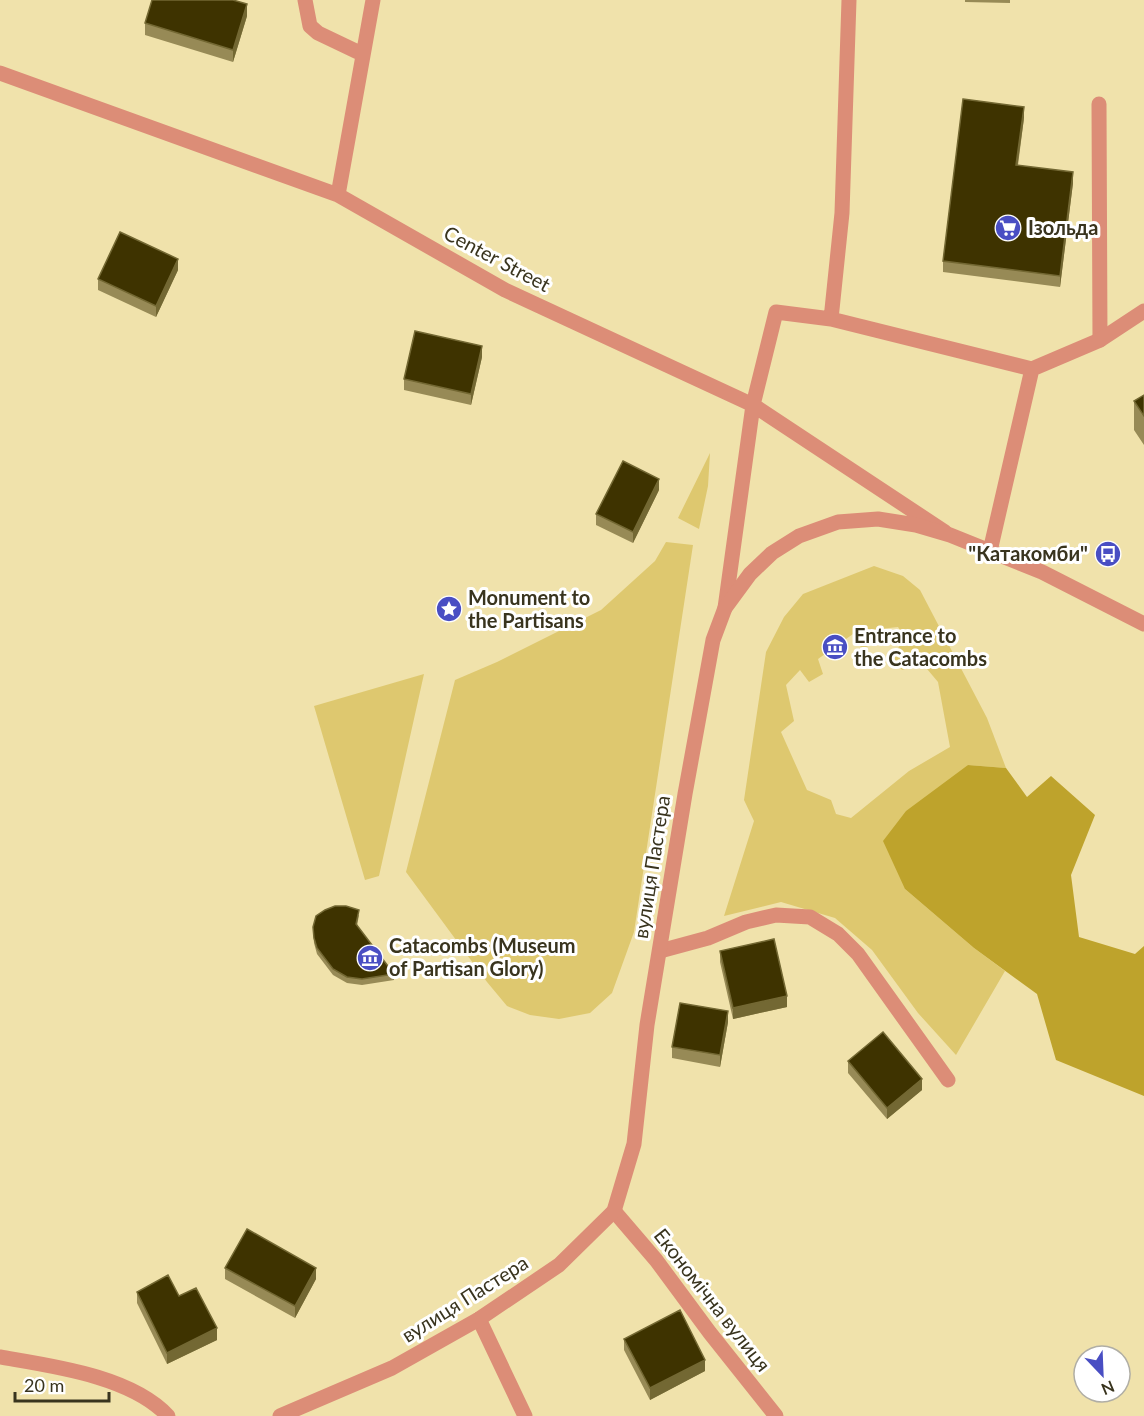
<svg xmlns="http://www.w3.org/2000/svg" width="1144" height="1416" font-family="Lato,sans-serif">
  <rect width="100%" height="100%" fill="#f0e2ab"/>
  <path fill="#dec86f" fill-rule="evenodd" d="M 710,453 L 708,486 L 699,529 L 678,518 Z
    M 666,542 L 693,545 L 634,932 L 612,993 L 590,1013 L 559,1019 L 530,1015 L 507,1006 L 487,982 L 406,872 L 455,680 L 497,662 L 601,610 L 655,561 Z
    M 874,566 L 903,576 L 920,590 L 987,718 L 1006,768 L 968,765 L 905,889 L 974,948 L 1005,971 L 956,1055 L 918,1013 L 872,950 L 835,918 L 781,902 L 724,916 L 754,821 L 744,800 L 766,652 L 784,617 L 803,594 ZM 898,627 L 905,638 L 892,657 L 902,670 L 922,663 L 938,682 L 950,747 L 909,771 L 851,818 L 836,814 L 831,800 L 807,790 L 781,732 L 794,721 L 786,685 L 800,670 L 809,682 L 823,674 L 818,659 L 853,634 L 862,649 L 881,640 L 880,629 Z
    M 424,674 L 379,876 L 365,880 L 314,706 Z"/>
  <path fill="#bea32c" d="M 968,765 L 1006,768 L 1027,797 L 1051,776 L 1095,815 L 1071,875 L 1079,937 L 1135,954 L 1144,946 L 1144,1096 L 1056,1060 L 1037,994 L 974,948 L 905,889 L 883,841 L 906,811 Z"/>
  <g fill="none" stroke-linecap="round" stroke-linejoin="round">
    <path stroke="#dc8d77" stroke-width="15" d="M 1099,104 L 1100,340
      M 660,951 L 708,938 L 746,922 L 776,915 L 810,917 L 838,934 L 858,954 L 948,1080
      M 0,1357 C 52,1366 131,1376 168,1416"/>
    <path stroke="#dc8d77" stroke-width="15" d="M 305,0 L 310,26 L 318,33 L 362,54
      M 0,73 L 338,195 L 505,290 L 753,405 L 945,532
      M 338,195 L 373,0
      M 831,319 L 1032,369 L 990,551
      M 1032,369 L 1100,340 L 1144,311
      M 725,608 L 753,405 L 776,312 L 831,319 L 842,213 L 849,0
      M 614,1211 L 656,1260 L 710,1333 L 776,1416
      M 479,1319 L 525,1416"/>
    <path stroke="#dc8d77" stroke-width="15" d="M 280,1416 L 392,1368 L 479,1319 L 559,1265 L 614,1211 L 634,1144 L 647,1025 L 685,794 L 713,640 L 725,608 L 750,574 L 772,553 L 799,536 L 838,522 L 878,519 L 916,525 L 950,535 L 1042,572 L 1144,624"/>
  </g>
  <path fill="#978a56" d="M 965,0 L 1010,0 L 1010,3 L 965,2 Z
    M 247,16 L 233,62 L 145,35 L 145,23 Z
    M 1024,118 L 1018,165 L 1073,183 L 1060,287 L 943,272 L 943,261 Z
    M 178,270 L 156,317 L 98,290 L 98,279 Z
    M 482,357 L 471,405 L 404,390 L 404,379 Z
    M 1144,395 L 1144,445 L 1134,430 L 1134,401 Z
    M 659,490 L 633,543 L 596,525 L 596,514 Z
    M 359,915 L 357,926 L 394,974 L 394,980 L 362,985 L 347,983 L 333,975 L 317,954 L 314,943 L 313,927 Z
    M 720,951 L 787,1007 L 733,1019 L 720,962 Z
    M 728,1022 L 720,1067 L 672,1058 L 672,1047 Z
    M 848,1061 L 922,1090 L 887,1119 L 848,1073 Z
    M 225,1268 L 316,1279 L 295,1318 L 225,1279 Z
    M 137,1292 L 179,1296 L 217,1340 L 167,1364 L 137,1303 Z
    M 624,1339 L 705,1371 L 650,1400 L 624,1350 Z"/>
  <path fill="#736833" d="M 247,4 L 247,16 L 233,62 L 233,50 Z
    M 1024,107 L 1024,118 L 1016,176 L 1016,165 Z
    M 1073,172 L 1073,183 L 1060,287 L 1060,276 Z
    M 178,259 L 178,270 L 156,317 L 156,306 Z
    M 482,346 L 482,357 L 471,405 L 471,394 Z
    M 659,479 L 659,490 L 633,543 L 633,532 Z
    M 787,996 L 787,1007 L 733,1019 L 733,1008 Z
    M 728,1011 L 728,1022 L 720,1067 L 720,1055 Z
    M 922,1079 L 922,1090 L 887,1119 L 887,1108 Z
    M 316,1268 L 316,1279 L 295,1318 L 295,1306 Z
    M 217,1328 L 217,1340 L 167,1364 L 167,1353 Z
    M 705,1360 L 705,1371 L 650,1400 L 650,1388 Z"/>
  <path fill="#3e3300" stroke="#736833" stroke-width="1.5" d="M 152,0 L 233,0 L 247,4 L 233,50 L 145,23 Z
    M 963,99 L 1024,107 L 1016,165 L 1073,172 L 1060,276 L 943,261 Z
    M 120,232 L 178,259 L 156,306 L 98,279 Z
    M 415,331 L 482,346 L 471,394 L 404,379 Z
    M 1144,395 L 1144,416 L 1134,401 Z
    M 623,461 L 659,479 L 633,532 L 596,514 Z
    M 335,906 L 346,906 L 359,910 L 356,924 L 394,974 L 362,979 L 347,977 L 333,969 L 317,948 L 314,938 L 313,927 L 316,916 L 325,910 Z
    M 774,939 L 787,996 L 733,1008 L 720,951 Z
    M 680,1003 L 728,1011 L 720,1055 L 672,1047 Z
    M 883,1032 L 922,1079 L 887,1108 L 848,1061 Z
    M 247,1229 L 316,1268 L 295,1306 L 225,1268 Z
    M 168,1275 L 179,1296 L 196,1288 L 217,1328 L 167,1353 L 137,1292 Z
    M 680,1310 L 705,1360 L 650,1388 L 624,1339 Z"/>
  <defs>
    <g id="supermarket-disc" transform="scale(1.35)"><circle r="9.5" fill="#494ec3" stroke="#fff"/><path d="M-6-5.5h2.5l.6 2H6L4.5 2H-2.5L-4.4-4H-6ZM-1.5 3.2a1.3 1.3 0 1 0 .1 0ZM3 3.2a1.3 1.3 0 1 0 .1 0Z" fill="#fff"/></g>
    <g id="bus-disc" transform="scale(1.35)"><circle r="9.5" fill="#494ec3" stroke="#fff"/><path d="M-5-6H5V4H4V6H2V4H-2V6H-4V4H-5ZM-3.5-4V0h7V-4ZM-3.5 1.2v1.5H-2V1.2ZM2 1.2v1.5H3.5V1.2Z" fill="#fff"/></g>
    <g id="sight-disc" transform="scale(1.35)"><circle r="9.5" fill="#494ec3" stroke="#fff"/><path d="M0-6L1.8-2.2L6-1.7L2.9 1.2L3.7 5.4L0 3.3L-3.7 5.4L-2.9 1.2L-6-1.7L-1.8-2.2Z" fill="#fff"/></g>
    <g id="museum-disc" transform="scale(1.35)"><circle r="9.5" fill="#494ec3" stroke="#fff"/><path d="M0-6L6-3V-2H-6V-3ZM-5-1h2V3h-2ZM-1-1h2V3h-2ZM3-1h2V3H3ZM-6 4H6V6H-6Z" fill="#fff"/></g>
  </defs>
  <g fill-rule="evenodd">
    <use href="#supermarket-disc" x="1008" y="228"/>
    <use href="#bus-disc" x="1108" y="554"/>
    <use href="#sight-disc" x="449" y="609"/>
    <use href="#museum-disc" x="835" y="647"/>
    <use href="#museum-disc" x="370" y="958"/>
  </g>
  <g text-anchor="middle" stroke-width="6" stroke-linejoin="round" paint-order="stroke">
    <g font-size="20" font-weight="bold" fill="#39341e" stroke="#fff" text-anchor="start">
      <text x="1028" y="235">Ізольда</text>
      <text x="1088" y="561" text-anchor="end">"Катакомби"</text>
      <text x="468" y="605">Monument to<tspan x="468" dy="23">the Partisans</tspan></text>
      <text x="854" y="643">Entrance to<tspan x="854" dy="23">the Catacombs</tspan></text>
      <text x="389" y="953">Catacombs (Museum<tspan x="389" dy="23">of Partisan Glory)</tspan></text>
    </g>
    <g font-size="20" fill="#39341e" stroke="#fff">
      <text transform="translate(497 259) rotate(28)" y="7">Center Street</text>
      <text transform="translate(652 867) rotate(-81)" y="7">вулиця Пастера</text>
      <text transform="translate(465 1299) rotate(-32)" y="7">вулиця Пастера</text>
      <text transform="translate(712 1300) rotate(52)" y="7">Економічна вулиця</text>
    </g>
  </g>
  <g transform="translate(1102 1374) rotate(157)"><circle r="28" fill="#ffffff" stroke="#b0aea5" stroke-width="1.5"/>
  <path d="M0-4.5L10 22L0 15L-10 22Z" fill="#494ec3"/>
  <text y="-9" font-size="16" font-weight="bold" text-anchor="middle" fill="#39341e">N</text>
  </g>
  <path d="M15 1392v9h94v-9" fill="none" stroke="#39341e" stroke-width="3"/>
  <text x="24" y="1392" font-size="18" fill="#39341e" stroke="#ffffff" stroke-width="4.5" paint-order="stroke">20 m</text>
</svg>
